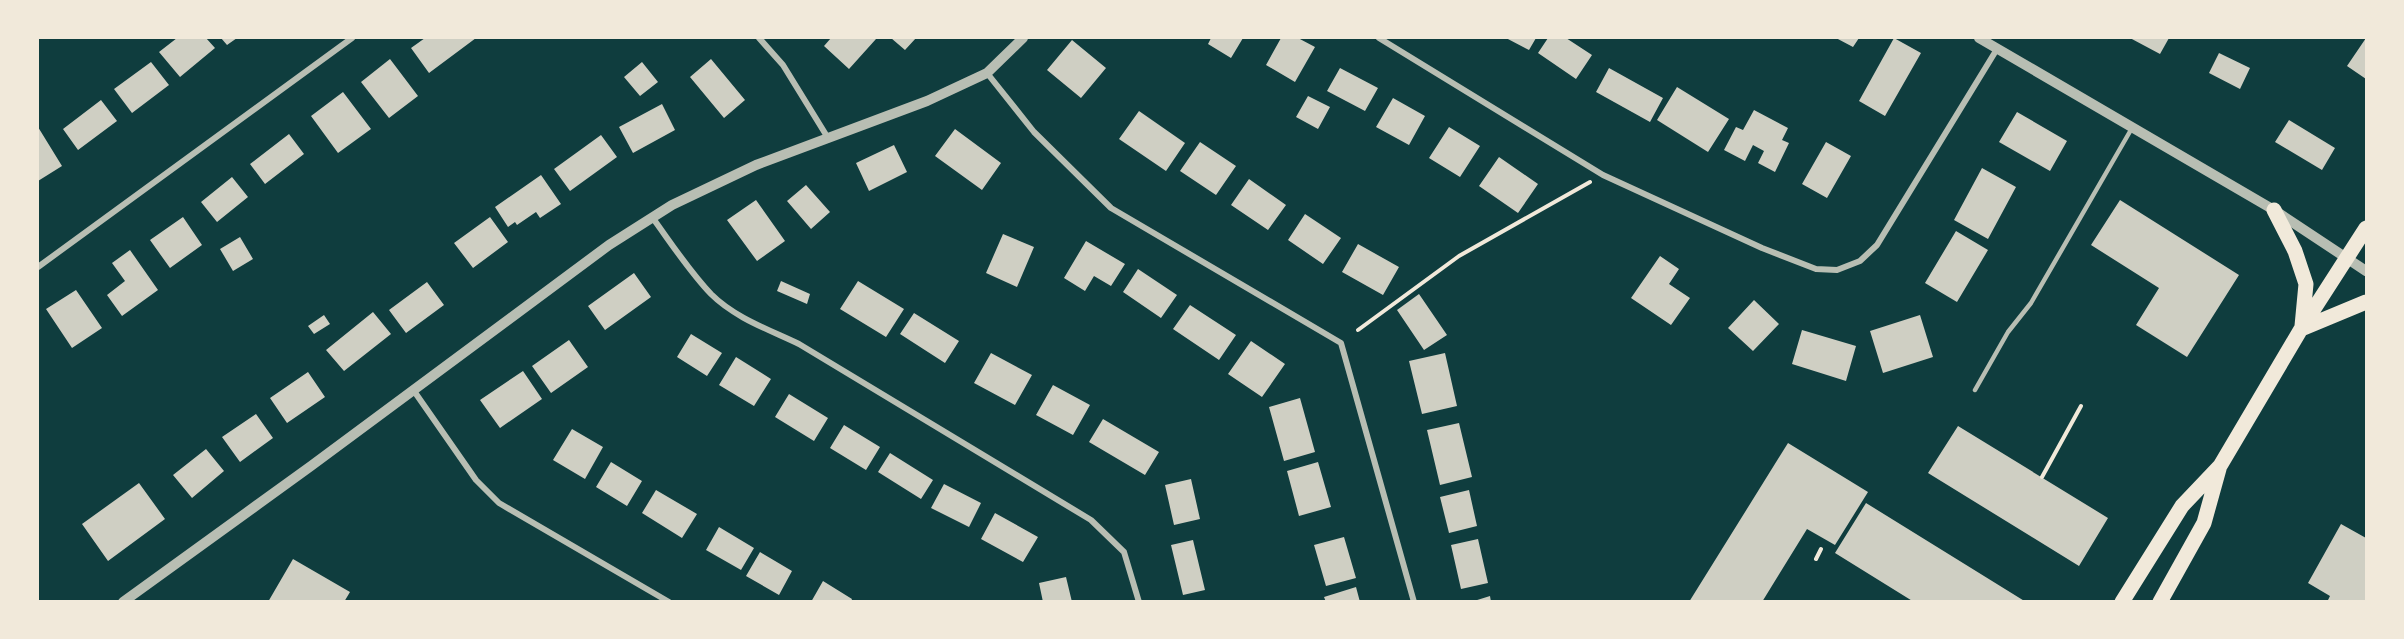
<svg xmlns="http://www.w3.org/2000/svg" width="2404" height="639" font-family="'PT Sans Narrow',sans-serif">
  <rect width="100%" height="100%" fill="#0f3d3e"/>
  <path fill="#cfcfc3" d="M 177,38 L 206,38 L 215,48 L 180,77 L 159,52 Z
    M 221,38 L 237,38 L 227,45 Z
    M 425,38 L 476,38 L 429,73 L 411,48 Z
    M 831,38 L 875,38 L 876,39 L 849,69 L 824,46 Z
    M 891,38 L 916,38 L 905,50 Z
    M 1211,38 L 1243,38 L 1231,58 L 1208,44 Z
    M 1281,38 L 1298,38 L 1315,47 L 1295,82 L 1266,65 Z
    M 1506,38 L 1536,38 L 1529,50 Z
    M 1548,38 L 1566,38 L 1592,55 L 1576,79 L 1538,53 Z
    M 1836,38 L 1859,38 L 1853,47 Z
    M 1894,38 L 1921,53 L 1885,116 L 1859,101 Z
    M 2130,38 L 2169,38 L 2160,54 Z
    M 2366,38 L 2366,79 L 2347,66 Z
    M 1072,40 L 1106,68 L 1081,98 L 1047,70 Z
    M 2219,53 L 2250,68 L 2240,89 L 2209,73 Z
    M 390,59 L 418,96 L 389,118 L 361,82 Z
    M 711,59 L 745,100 L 724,118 L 690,77 Z
    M 151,62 L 169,85 L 132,113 L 114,89 Z
    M 642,62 L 658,82 L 640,96 L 624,77 Z
    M 1340,68 L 1378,88 L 1365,111 L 1327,91 Z
    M 1609,68 L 1663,98 L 1650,122 L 1596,92 Z
    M 1677,87 L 1729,119 L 1708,152 L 1657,120 Z
    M 343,92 L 371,129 L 338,153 L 311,116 Z
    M 1308,96 L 1330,107 L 1318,129 L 1296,117 Z
    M 1393,98 L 1425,116 L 1409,145 L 1376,127 Z
    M 101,100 L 117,121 L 78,150 L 63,129 Z
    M 662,104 L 675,130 L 633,153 L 619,127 Z
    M 1754,110 L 1788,128 L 1782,140 L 1789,143 L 1775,172 L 1758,163 L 1764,151 L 1753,145 L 1745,161 L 1724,150 L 1736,127 L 1743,130 Z
    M 1139,111 L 1185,143 L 1166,171 L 1119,139 Z
    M 2017,112 L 2067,141 L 2050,171 L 1999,142 Z
    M 2289,120 L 2335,148 L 2322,170 L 2275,142 Z
    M 38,127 L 62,166 L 38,181 Z
    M 1449,127 L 1480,146 L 1460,177 L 1429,158 Z
    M 955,129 L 1001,163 L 982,190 L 935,156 Z
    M 289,134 L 304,154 L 265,184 L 250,164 Z
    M 601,135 L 617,157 L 570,191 L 554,169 Z
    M 1200,142 L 1236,166 L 1216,195 L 1180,171 Z
    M 1826,142 L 1851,156 L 1827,198 L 1802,184 Z
    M 894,145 L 907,172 L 869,191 L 856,163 Z
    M 1499,157 L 1538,184 L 1518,213 L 1479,186 Z
    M 1982,168 L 2016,187 L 1988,239 L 1954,220 Z
    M 541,175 L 561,204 L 540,218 L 536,212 L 517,225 L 515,222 L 508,227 L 495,207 Z
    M 232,177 L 248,197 L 217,222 L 201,202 Z
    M 1249,179 L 1286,205 L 1268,230 L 1231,205 Z
    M 806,185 L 830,212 L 811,229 L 787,201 Z
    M 756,200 L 785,241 L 757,261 L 727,220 Z
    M 2120,200 L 2239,275 L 2187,357 L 2136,325 L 2159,288 L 2091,245 Z
    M 1305,214 L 1341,238 L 1323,264 L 1288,240 Z
    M 183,217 L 202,245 L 170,268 L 150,240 Z
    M 490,217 L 508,242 L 473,268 L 454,243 Z
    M 1956,231 L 1988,250 L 1957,302 L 1925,283 Z
    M 1003,234 L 1034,247 L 1017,287 L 986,273 Z
    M 240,237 L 253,259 L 233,271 L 220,249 Z
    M 1086,241 L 1125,264 L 1111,286 L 1094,276 L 1085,291 L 1064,278 Z
    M 1358,244 L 1399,267 L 1383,295 L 1342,272 Z
    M 130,250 L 158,290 L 122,316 L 107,295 L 125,281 L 112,263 Z
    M 1660,256 L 1679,269 L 1669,284 L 1690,298 L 1671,325 L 1631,298 Z
    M 1138,269 L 1177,295 L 1161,318 L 1123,292 Z
    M 634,273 L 651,297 L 605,330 L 588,306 Z
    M 781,281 L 810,294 L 807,304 L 777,291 Z
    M 858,281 L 904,309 L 886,337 L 840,309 Z
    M 427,282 L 444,305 L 406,333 L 389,310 Z
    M 76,290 L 102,328 L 72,348 L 46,309 Z
    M 1419,294 L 1447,335 L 1424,350 L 1397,310 Z
    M 1754,300 L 1779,324 L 1753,351 L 1728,328 Z
    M 1190,305 L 1236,335 L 1219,360 L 1173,329 Z
    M 373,312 L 391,334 L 344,371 L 326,350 Z
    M 914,313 L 959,341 L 945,363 L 900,334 Z
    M 324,315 L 330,324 L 314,334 L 308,326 Z
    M 1920,315 L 1933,357 L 1883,373 L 1870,331 Z
    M 1802,330 L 1856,346 L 1846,381 L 1792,364 Z
    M 691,334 L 722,353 L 707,376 L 677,357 Z
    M 569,340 L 588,367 L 551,393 L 532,366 Z
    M 1251,341 L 1285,364 L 1262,397 L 1228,374 Z
    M 991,353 L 1032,375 L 1015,405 L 974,383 Z
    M 1445,353 L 1457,406 L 1422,414 L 1409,361 Z
    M 736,357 L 771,379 L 754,406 L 719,385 Z
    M 523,371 L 542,399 L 500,428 L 480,400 Z
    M 308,372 L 325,397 L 287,423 L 270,398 Z
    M 1053,385 L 1090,405 L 1073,435 L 1036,415 Z
    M 789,394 L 828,418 L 814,441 L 775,417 Z
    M 1300,398 L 1315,452 L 1284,461 L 1269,407 Z
    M 256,414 L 273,438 L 240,462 L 222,437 Z
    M 1103,419 L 1159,452 L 1145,475 L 1089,442 Z
    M 1459,423 L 1472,477 L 1440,485 L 1427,430 Z
    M 844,425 L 880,447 L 866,470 L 830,448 Z
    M 1958,426 L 2108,518 L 2079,566 L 1928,473 Z
    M 572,429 L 603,447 L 585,479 L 553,460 Z
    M 1788,443 L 1868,492 L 1835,545 L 1807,529 L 1762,602 L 1689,602 Z
    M 206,449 L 224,471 L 192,498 L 173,475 Z
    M 890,453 L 933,480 L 921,499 L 878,472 Z
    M 611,462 L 642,481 L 627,506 L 596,487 Z
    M 1318,462 L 1331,507 L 1299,516 L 1287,471 Z
    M 1191,479 L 1200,519 L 1174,525 L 1165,485 Z
    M 139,483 L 165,519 L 108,561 L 82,524 Z
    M 944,484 L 981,503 L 969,527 L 931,508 Z
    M 656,490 L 697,514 L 682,538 L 642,513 Z
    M 1469,490 L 1477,526 L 1449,533 L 1440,497 Z
    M 1866,503 L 2026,602 L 1914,602 L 1835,553 Z
    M 995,513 L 1038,537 L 1023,562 L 981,539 Z
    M 2341,524 L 2366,538 L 2366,602 L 2327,602 L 2330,596 L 2308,583 Z
    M 719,527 L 754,548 L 741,570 L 706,550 Z
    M 1344,537 L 1356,578 L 1326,586 L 1314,545 Z
    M 1478,539 L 1488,583 L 1461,589 L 1451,545 Z
    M 1193,540 L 1205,590 L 1183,595 L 1171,545 Z
    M 760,552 L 792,571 L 779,595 L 746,576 Z
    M 293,559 L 350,592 L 344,602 L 268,602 Z
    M 1066,577 L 1072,602 L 1043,602 L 1039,583 Z
    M 823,581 L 852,599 L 851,602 L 811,602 Z
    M 1356,587 L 1360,602 L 1326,602 L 1324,597 Z
    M 1490,596 L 1491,602 L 1474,602 L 1474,601 Z"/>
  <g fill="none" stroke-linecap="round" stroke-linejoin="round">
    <path stroke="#f1e9da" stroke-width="4" d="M 1358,330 L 1459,256 L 1590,182
      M 2042,477 L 2081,406
      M 1816,559 L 1821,549"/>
    <path stroke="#b8beb3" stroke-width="4.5" d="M 1975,390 L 2008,332 L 2031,303 L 2132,128"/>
    <path stroke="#b8beb3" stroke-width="6" d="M 759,38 L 783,65 L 828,138
      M 1379,38 L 1603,175 L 1762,248 L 1816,269 L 1837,270 L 1860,261 L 1877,245 L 1997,49
      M 987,73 L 1034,132 L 1111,208 L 1341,343 L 1414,602
      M 652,217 C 671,243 689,271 711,294 C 735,318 770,330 799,344 L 1091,520 L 1124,552 L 1139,602
      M 38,267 L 352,38
      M 414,391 L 476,480 L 499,503 L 669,602"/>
    <path stroke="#b8beb3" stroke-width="10" d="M 1979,38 L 2274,210 L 2366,271
      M 123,602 L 311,466 L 609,245 L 672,205 L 756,165 L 927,101 L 987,73 L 1023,38"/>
    <path stroke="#f1e9da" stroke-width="15" d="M 2274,210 L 2295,251 L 2306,284 L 2302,326
      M 2301,329 L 2366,302
      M 2122,602 L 2182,506 L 2220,466 L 2301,329 L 2366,228
      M 2160,602 L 2204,523 L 2219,469"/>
  </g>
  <rect width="2404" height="639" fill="none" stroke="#f1e9da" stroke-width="78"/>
</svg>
